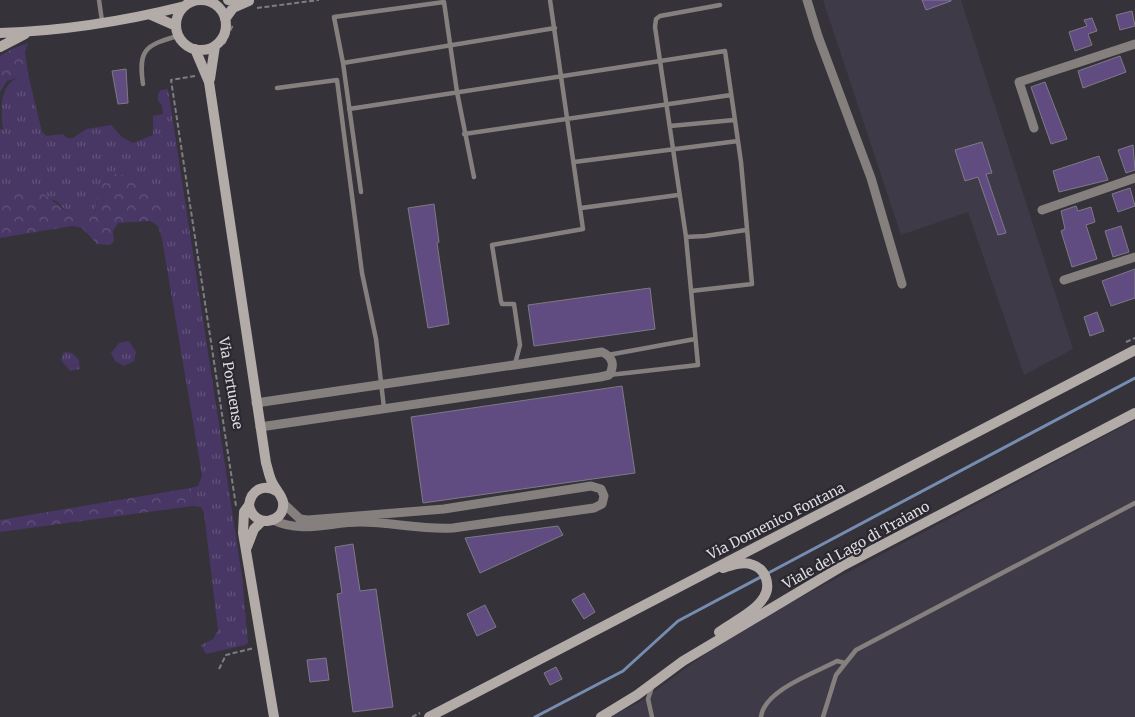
<svg xmlns="http://www.w3.org/2000/svg" width="1135" height="717" font-family="Merriweather,serif">
  <defs>
    <pattern id="grass-tufts" width="24" height="20" patternUnits="userSpaceOnUse" patternTransform="scale(1.25)"><rect width="24" height="20" fill="#483764"/><path d="M3 7l-1-3M5 7V3M7 7l1-3M15 17l-1-3M17 17v-4M19 17l1-3" fill="none" stroke="#62537a"/></pattern>
    <pattern id="forest-crowns" width="20" height="18" patternUnits="userSpaceOnUse" patternTransform="scale(1.25)"><rect width="20" height="18" fill="#483764"/><path d="M2 6a3 3 0 1 1 6 0M12 15a3 3 0 1 1 6 0" fill="none" stroke="#62537a"/></pattern>
  </defs>
  <rect width="100%" height="100%" fill="#35323a"/>
  <path fill="#3f3a48" d="M 823,0 L 961,0 L 1073,349 L 1024,375 L 968,212 L 901,235 Z
    M 1135,420 L 1135,717 L 610,717 L 640,702 L 735,632 Z"/>
  <path fill="url(#grass-tufts)" d="M 28,74 L 42,132 L 46,136 L 63,134 L 67,138 L 73,138 L 86,129 L 111,125 L 122,137 L 133,143 L 153,135 L 153,116 L 163,114 L 162,105 L 158,101 L 158,94 L 161,90 L 168,89 L 242,576 L 248,643 L 245,645 L 206,654 L 201,645 L 213,639 L 218,630 L 204,513 L 201,507 L 193,506 L 196,494 L 190,488 L 198,486 L 202,475 L 162,239 L 158,226 L 155,224 L 163,212 L 97,199 L 95,212 L 87,217 L 69,213 L 56,201 L 12,186 L 0,192 L 0,129 L 3,130 C 0,102 0,80 28,74 Z
    M 129,341 L 136,352 L 134,361 L 124,366 L 115,361 L 111,353 L 119,343 Z
    M 64,352 L 72,353 L 79,360 L 80,369 L 70,371 L 61,360 Z"/>
  <path fill="url(#forest-crowns)" d="M 28,43 L 25,52 L 28,74 L 7,81 L 0,92 L 0,56 L 12,49 Z
    M 112,173 C 136,178 150,180 165,201 L 163,212 L 155,224 L 150,221 L 118,223 L 113,231 L 114,241 L 110,245 L 97,244 L 82,228 L 72,226 L 0,238 L 0,192 L 12,186 L 37,189 L 69,213 L 87,217 L 95,212 L 100,184 Z
    M 190,488 L 196,494 L 193,506 L 0,532 L 0,520 Z"/>
  <g fill="none" stroke-linecap="round" stroke-linejoin="round">
    <path stroke="#768db1" stroke-width="3" d="M 535,717 L 623,671 L 678,621 L 1135,378"/>
  </g>
  <path fill="#614c81" stroke="#7d7a84" d="M 922,0 L 951,0 L 951,1 L 926,10 Z
    M 1132,11 L 1135,26 L 1120,30 L 1116,15 Z
    M 1092,18 L 1097,31 L 1088,34 L 1092,45 L 1075,51 L 1069,32 L 1087,26 L 1084,20 Z
    M 1120,56 L 1126,72 L 1083,88 L 1078,71 Z
    M 126,69 L 128,103 L 118,104 L 112,71 Z
    M 1045,82 L 1067,139 L 1051,144 L 1031,87 Z
    M 982,142 L 992,173 L 986,174 L 1006,233 L 998,235 L 978,177 L 965,181 L 955,150 Z
    M 1133,145 L 1135,170 L 1126,173 L 1118,150 Z
    M 1099,156 L 1108,180 L 1059,192 L 1053,171 Z
    M 1130,188 L 1135,206 L 1118,212 L 1112,194 Z
    M 434,204 L 439,242 L 437,243 L 449,324 L 428,328 L 408,208 Z
    M 1076,206 L 1078,211 L 1091,207 L 1095,222 L 1086,225 L 1097,259 L 1072,267 L 1061,231 L 1065,229 L 1061,211 Z
    M 1121,226 L 1129,252 L 1113,257 L 1105,231 Z
    M 1135,269 L 1135,298 L 1111,306 L 1102,281 Z
    M 650,288 L 655,329 L 534,346 L 528,305 Z
    M 1097,312 L 1104,331 L 1090,336 L 1084,317 Z
    M 622,386 L 635,473 L 423,503 L 411,417 Z
    M 558,526 L 563,535 L 480,573 L 465,538 Z
    M 353,544 L 360,591 L 376,589 L 393,707 L 353,712 L 337,594 L 342,593 L 335,547 Z
    M 584,593 L 595,612 L 584,619 L 572,600 Z
    M 485,605 L 496,627 L 477,636 L 467,614 Z
    M 326,658 L 329,680 L 310,682 L 307,660 Z
    M 556,667 L 562,679 L 550,685 L 544,673 Z"/>
  <g fill="none" stroke-linecap="round" stroke-linejoin="round">
    <path stroke="#7f7d83" stroke-width="2" stroke-dasharray="5 2.5" stroke-linecap="butt" d="M 257,8 L 319,0
      M 224,44 L 233,25
      M 195,76 L 171,80 L 236,506
      M 1126,342 L 1135,338
      M 219,669 L 226,655 L 254,648
      M 412,717 L 420,713"/>
    <path stroke="#85807e" stroke-width="4.5" d="M 99,0 L 102,21
      M 343,63 L 334,17 L 444,2 L 457,92 L 474,177
      M 143,84 C 138,50 145,45 178,36
      M 277,88 L 337,80 L 362,273 L 376,339 L 384,408
      M 349,109 L 725,51 L 741,162 L 752,284 L 691,291
      M 670,126 L 734,120
      M 464,134 L 731,95
      M 574,162 L 738,141
      M 361,192 L 343,63 L 555,28
      M 581,208 L 678,195
      M 686,237 L 705,236 L 746,230
      M 608,355 L 695,339
      M 515,364 L 520,345 L 514,304 L 502,304 L 501,301 L 492,245 L 583,229 L 550,0
      M 609,375 L 698,365 L 686,237 L 655,27 L 656,19 L 660,16 L 720,5
      M 652,687 L 648,699 L 652,717
      M 761,717 C 764,690 815,673 837,661 L 845,663
      M 823,717 L 836,675 L 856,650 L 1135,503"/>
    <path stroke="#85807e" stroke-width="9" d="M 807,0 L 818,36 L 871,178 L 902,284
      M 1034,128 L 1019,82 L 1135,44
      M 1042,210 L 1135,178
      M 1064,280 L 1135,257
      M 256,403 L 602,352 C 613,357 615,365 609,375 L 600,377 L 260,427
      M 273,520 C 302,534 330,522 360,522 C 392,522 422,530 453,528 L 594,508 L 602,504 L 604,496 L 601,489 L 591,486 L 444,509 L 308,520 L 300,519 L 283,503"/>
    <path stroke="#b2aba7" stroke-width="10" d="M 228,0 L 246,1
      M176 25a25 25 0 1 1 50 0a25 25 0 1 1-50 0Z
      M 151,15 L 176,26
      M 225,19 L 233,8 L 249,1
      M 0,33 C 62,31 125,21 185,6
      M 0,47 L 25,34
      M 195,49 L 209,82 L 266,463 C 268,469 269,476 272,482 C 275,489 282,495 283,502 C 286,524 253,529 249,505 C 251,489 265,483 278,492
      M 210,79 L 215,46
      M 249,505 L 244,512 L 243,533 L 274,717
      M 247,547 L 254,529 L 262,521
      M 719,632 C 733,622 755,612 764,597 C 771,586 766,569 753,565 C 744,561 732,565 723,568
      M 429,717 L 1135,350
      M 601,717 L 637,695 L 683,661 L 844,565 L 1135,413"/>
  </g>
  <g text-anchor="middle" stroke-width="4.5" stroke-linejoin="round" paint-order="stroke">
    <g font-size="14" fill="#dddce1" stroke="#2b2830">
      <text transform="translate(231 383) rotate(81)" y="5">Via Portuense</text>
      <text transform="translate(776 521) rotate(-27)" y="5">Via Domenico Fontana</text>
      <text transform="translate(856 545) rotate(-29)" y="5">Viale del Lago di Traiano</text>
    </g>
  </g>
</svg>
